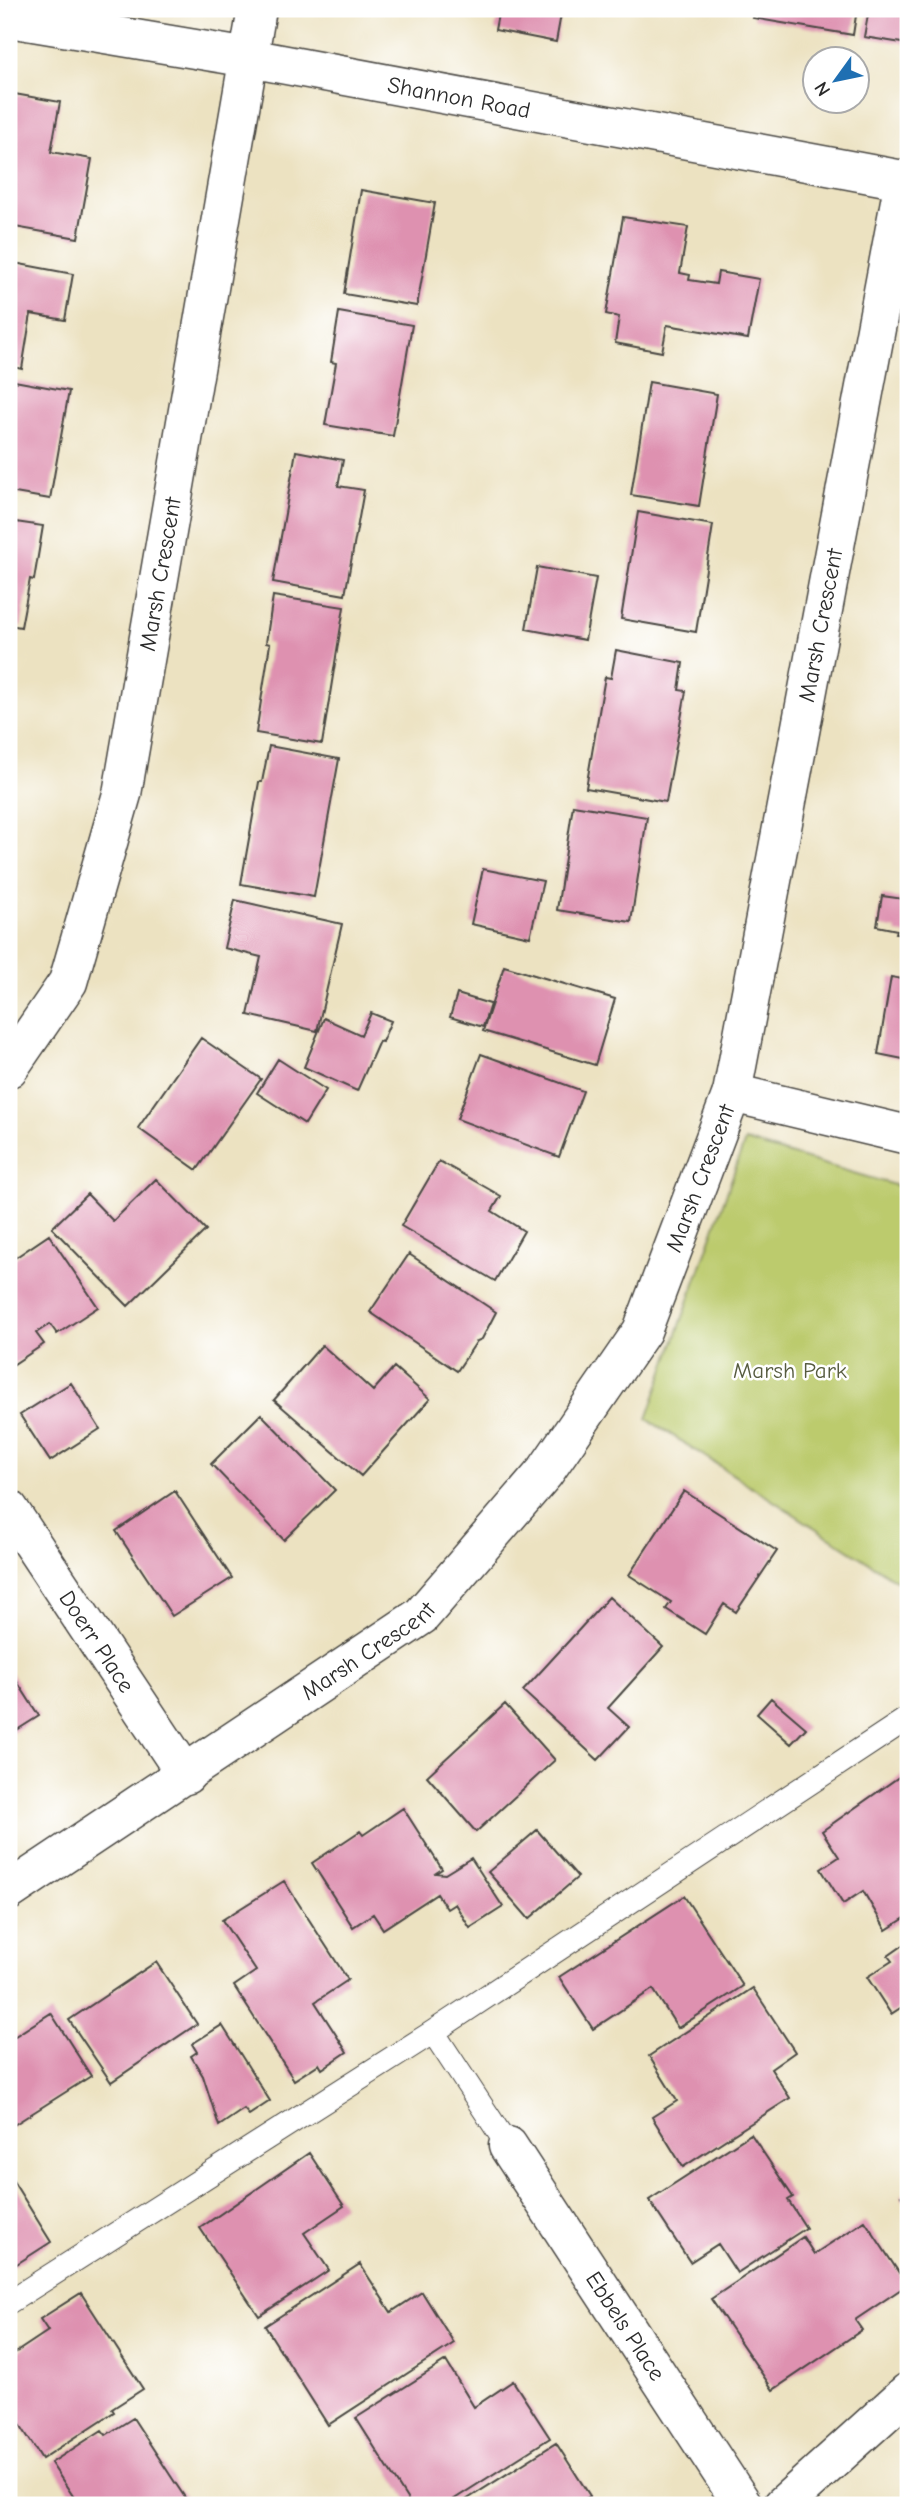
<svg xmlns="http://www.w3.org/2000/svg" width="917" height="2514" font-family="'Comic Neue',sans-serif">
  <rect width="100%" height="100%" fill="#fff"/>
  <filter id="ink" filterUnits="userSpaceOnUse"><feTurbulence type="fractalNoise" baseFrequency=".0143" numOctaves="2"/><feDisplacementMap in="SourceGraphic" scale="14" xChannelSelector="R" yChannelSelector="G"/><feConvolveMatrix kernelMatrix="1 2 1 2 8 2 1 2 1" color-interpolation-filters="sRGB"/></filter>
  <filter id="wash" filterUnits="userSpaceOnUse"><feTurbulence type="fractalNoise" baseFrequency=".00686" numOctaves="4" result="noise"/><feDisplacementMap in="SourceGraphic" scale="28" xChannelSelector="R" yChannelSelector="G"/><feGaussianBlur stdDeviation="1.57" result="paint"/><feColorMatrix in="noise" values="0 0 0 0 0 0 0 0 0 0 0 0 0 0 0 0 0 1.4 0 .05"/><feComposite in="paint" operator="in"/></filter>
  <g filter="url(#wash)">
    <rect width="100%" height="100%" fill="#ece2c1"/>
    <path fill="#bccb6d" stroke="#747b4c" stroke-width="2" d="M 745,1141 L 908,1189 L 908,1588 L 647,1419 Z"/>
    <g id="blocks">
      <path fill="#de91b0" d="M 499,9 L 562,9 L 556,42 L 495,30 Z
        M 755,9 L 857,9 L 853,35 L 753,18 Z
        M 869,9 L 908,9 L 908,44 L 864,37 Z
        M 9,93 L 60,102 L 51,152 L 92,159 L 78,238 L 9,226 Z
        M 361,190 L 435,203 L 417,306 L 344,294 Z
        M 623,217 L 688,227 L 680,273 L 690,275 L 689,280 L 716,284 L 718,272 L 759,279 L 748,339 L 667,325 L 662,352 L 615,343 L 619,317 L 606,314 Z
        M 9,262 L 73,274 L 65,320 L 31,314 L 22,369 L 9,366 Z
        M 339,312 L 412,325 L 393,436 L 325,425 L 336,363 L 331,362 Z
        M 9,380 L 69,391 L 50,499 L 9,492 Z
        M 649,382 L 717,394 L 699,506 L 631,495 Z
        M 296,451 L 343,460 L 338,486 L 364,490 L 345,595 L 273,582 Z
        M 638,512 L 713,525 L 696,632 L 621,619 Z
        M 9,521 L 43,526 L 34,580 L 30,579 L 21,627 L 9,625 Z
        M 537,567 L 596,578 L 585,640 L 526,629 Z
        M 273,596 L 344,607 L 322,744 L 256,733 L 270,644 L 266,643 Z
        M 616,650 L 683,663 L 679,690 L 686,691 L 666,802 L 586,788 L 605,677 L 611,678 Z
        M 269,746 L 339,759 L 314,897 L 241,884 L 259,782 L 262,782 Z
        M 573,805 L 647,817 L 631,922 L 557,910 Z
        M 483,869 L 543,881 L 530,937 L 471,924 Z
        M 907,878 L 908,878 L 908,935 L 896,933 L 897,930 L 877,926 L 882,896 L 903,899 Z
        M 235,900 L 342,924 L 317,1031 L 248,1015 L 261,957 L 224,948 Z
        M 504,966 L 615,999 L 595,1065 L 483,1031 Z
        M 891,977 L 908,980 L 908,1060 L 878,1054 Z
        M 457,994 L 490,1004 L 483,1027 L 450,1017 Z
        M 371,1013 L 391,1021 L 382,1042 L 379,1041 L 357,1091 L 304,1067 L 324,1018 L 361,1035 Z
        M 201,1038 L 261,1079 L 197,1170 L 138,1128 Z
        M 481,1054 L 583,1091 L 559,1157 L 457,1119 Z
        M 278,1059 L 326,1090 L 305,1124 L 257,1093 Z
        M 439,1161 L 501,1196 L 492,1211 L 524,1231 L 495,1281 L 401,1226 Z
        M 156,1179 L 206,1230 L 128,1306 L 52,1228 L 87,1194 L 113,1221 Z
        M 49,1235 L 98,1307 L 57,1334 L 50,1324 L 36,1333 L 44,1344 L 11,1366 L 9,1362 L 9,1262 Z
        M 409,1254 L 496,1312 L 482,1339 L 477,1341 L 457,1371 L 370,1312 Z
        M 322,1345 L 373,1391 L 394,1367 L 430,1399 L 361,1476 L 274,1400 Z
        M 71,1383 L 100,1429 L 50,1461 L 20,1415 Z
        M 261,1414 L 335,1490 L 284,1540 L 211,1464 Z
        M 175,1491 L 232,1578 L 172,1616 L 116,1531 Z
        M 684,1491 L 777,1551 L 736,1612 L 724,1604 L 705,1634 L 666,1609 L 671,1602 L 629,1575 Z
        M 609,1597 L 663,1647 L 608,1708 L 629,1727 L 598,1760 L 523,1691 Z
        M 9,1669 L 39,1716 L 9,1735 Z
        M 771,1698 L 806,1728 L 791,1744 L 757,1714 Z
        M 505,1704 L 555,1760 L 476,1832 L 427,1776 Z
        M 906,1772 L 908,1775 L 908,1916 L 886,1930 L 863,1891 L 843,1904 L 821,1869 L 839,1857 L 822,1831 Z
        M 403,1808 L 442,1869 L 436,1873 L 445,1874 L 471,1858 L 503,1907 L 470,1928 L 455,1904 L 447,1909 L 437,1894 L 383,1929 L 373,1914 L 353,1927 L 312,1863 L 360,1831 L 363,1835 Z
        M 537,1830 L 578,1877 L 529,1919 L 488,1872 Z
        M 284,1881 L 348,1980 L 315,2002 L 347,2052 L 322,2069 L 319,2064 L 294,2080 L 234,1986 L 256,1971 L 222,1920 Z
        M 684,1896 L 743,1986 L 678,2028 L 653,1989 L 593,2029 L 559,1977 Z
        M 908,1942 L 908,2003 L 891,2014 L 867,1977 L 892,1961 L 888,1956 Z
        M 156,1962 L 197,2024 L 111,2082 L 69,2020 Z
        M 753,1988 L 795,2052 L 771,2069 L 790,2098 L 683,2167 L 652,2117 L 677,2101 L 649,2056 Z
        M 51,2013 L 91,2076 L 9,2128 L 9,2040 Z
        M 222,2025 L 270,2101 L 249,2115 L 244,2109 L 219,2126 L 203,2076 L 191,2056 L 197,2052 L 192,2044 Z
        M 751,2134 L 793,2197 L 788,2200 L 806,2228 L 737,2273 L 718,2244 L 690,2262 L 649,2200 Z
        M 309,2153 L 344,2206 L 304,2233 L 329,2270 L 259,2316 L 200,2228 Z
        M 13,2181 L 51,2242 L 9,2269 L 9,2184 Z
        M 908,2192 L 908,2207 L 901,2196 Z
        M 865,2221 L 907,2285 L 855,2320 L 862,2330 L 773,2390 L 711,2299 L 803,2237 L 814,2254 Z
        M 360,2264 L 391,2312 L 422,2292 L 454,2343 L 328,2425 L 265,2326 Z
        M 81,2293 L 143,2389 L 112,2409 L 114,2412 L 42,2459 L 12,2412 L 16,2410 L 9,2399 L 9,2357 L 48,2331 L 40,2319 Z
        M 446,2361 L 474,2407 L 513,2381 L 550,2438 L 445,2505 L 411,2505 L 356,2418 Z
        M 133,2418 L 176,2484 L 190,2505 L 79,2505 L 51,2463 L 102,2430 L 106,2435 Z
        M 556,2443 L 590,2496 L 575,2505 L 458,2505 Z"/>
    </g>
  </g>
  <g filter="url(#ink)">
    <use href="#blocks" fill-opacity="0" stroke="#484642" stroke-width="2"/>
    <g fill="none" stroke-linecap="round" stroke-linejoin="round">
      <g stroke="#484642" stroke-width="25">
        <path id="lane" d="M 433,2032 L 508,2146
          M 9,2302 L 433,2032 L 908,1718"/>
      </g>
      <g stroke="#484642" stroke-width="41">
        <g id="street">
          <path id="s1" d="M 9,18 L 249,58 L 908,181"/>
          <path id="s2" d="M 9,1068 L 68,982 L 122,794 L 257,9"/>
          <path d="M 732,1093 L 908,1135"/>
          <path id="s3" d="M 9,1509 L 186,1775"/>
          <path id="s4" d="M 9,1891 L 421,1616 L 545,1472 L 642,1331 L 732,1093 L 904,180"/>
          <path id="s5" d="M 508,2146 L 743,2505"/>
          <path d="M 783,2505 L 908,2392"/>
        </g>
      </g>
      <use href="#lane" stroke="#fff" stroke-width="23"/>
      <use href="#street" stroke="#fff" stroke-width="38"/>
    </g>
  </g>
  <g text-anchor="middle" stroke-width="5" stroke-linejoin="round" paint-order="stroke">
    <g font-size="23" fill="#2b2b2b" stroke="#fff">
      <text dy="8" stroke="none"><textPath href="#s1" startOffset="457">Shannon Road</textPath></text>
      <text dy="8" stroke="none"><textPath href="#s2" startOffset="523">Marsh Crescent</textPath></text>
      <text dy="8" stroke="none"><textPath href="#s4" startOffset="1587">Marsh Crescent</textPath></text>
      <text dy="8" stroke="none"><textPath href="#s4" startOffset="1020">Marsh Crescent</textPath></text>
      <text dy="8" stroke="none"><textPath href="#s3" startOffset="159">Doerr Place</textPath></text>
      <text dy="8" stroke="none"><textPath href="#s4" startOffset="432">Marsh Crescent</textPath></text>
      <text dy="8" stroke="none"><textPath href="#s5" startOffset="215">Ebbels Place</textPath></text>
    </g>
    <g font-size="23" fill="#565b3f" stroke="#fff">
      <text x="790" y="1378">Marsh Park</text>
    </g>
  </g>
  <rect width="917" height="2514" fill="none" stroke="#fff" stroke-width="35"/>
  <g transform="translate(836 80) rotate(237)"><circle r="33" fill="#ffffff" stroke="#aaaaaa" stroke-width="2"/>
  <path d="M0-5L12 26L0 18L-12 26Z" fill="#1f6fb2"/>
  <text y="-10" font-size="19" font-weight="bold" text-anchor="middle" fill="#2b2b2b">N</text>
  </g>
</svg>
